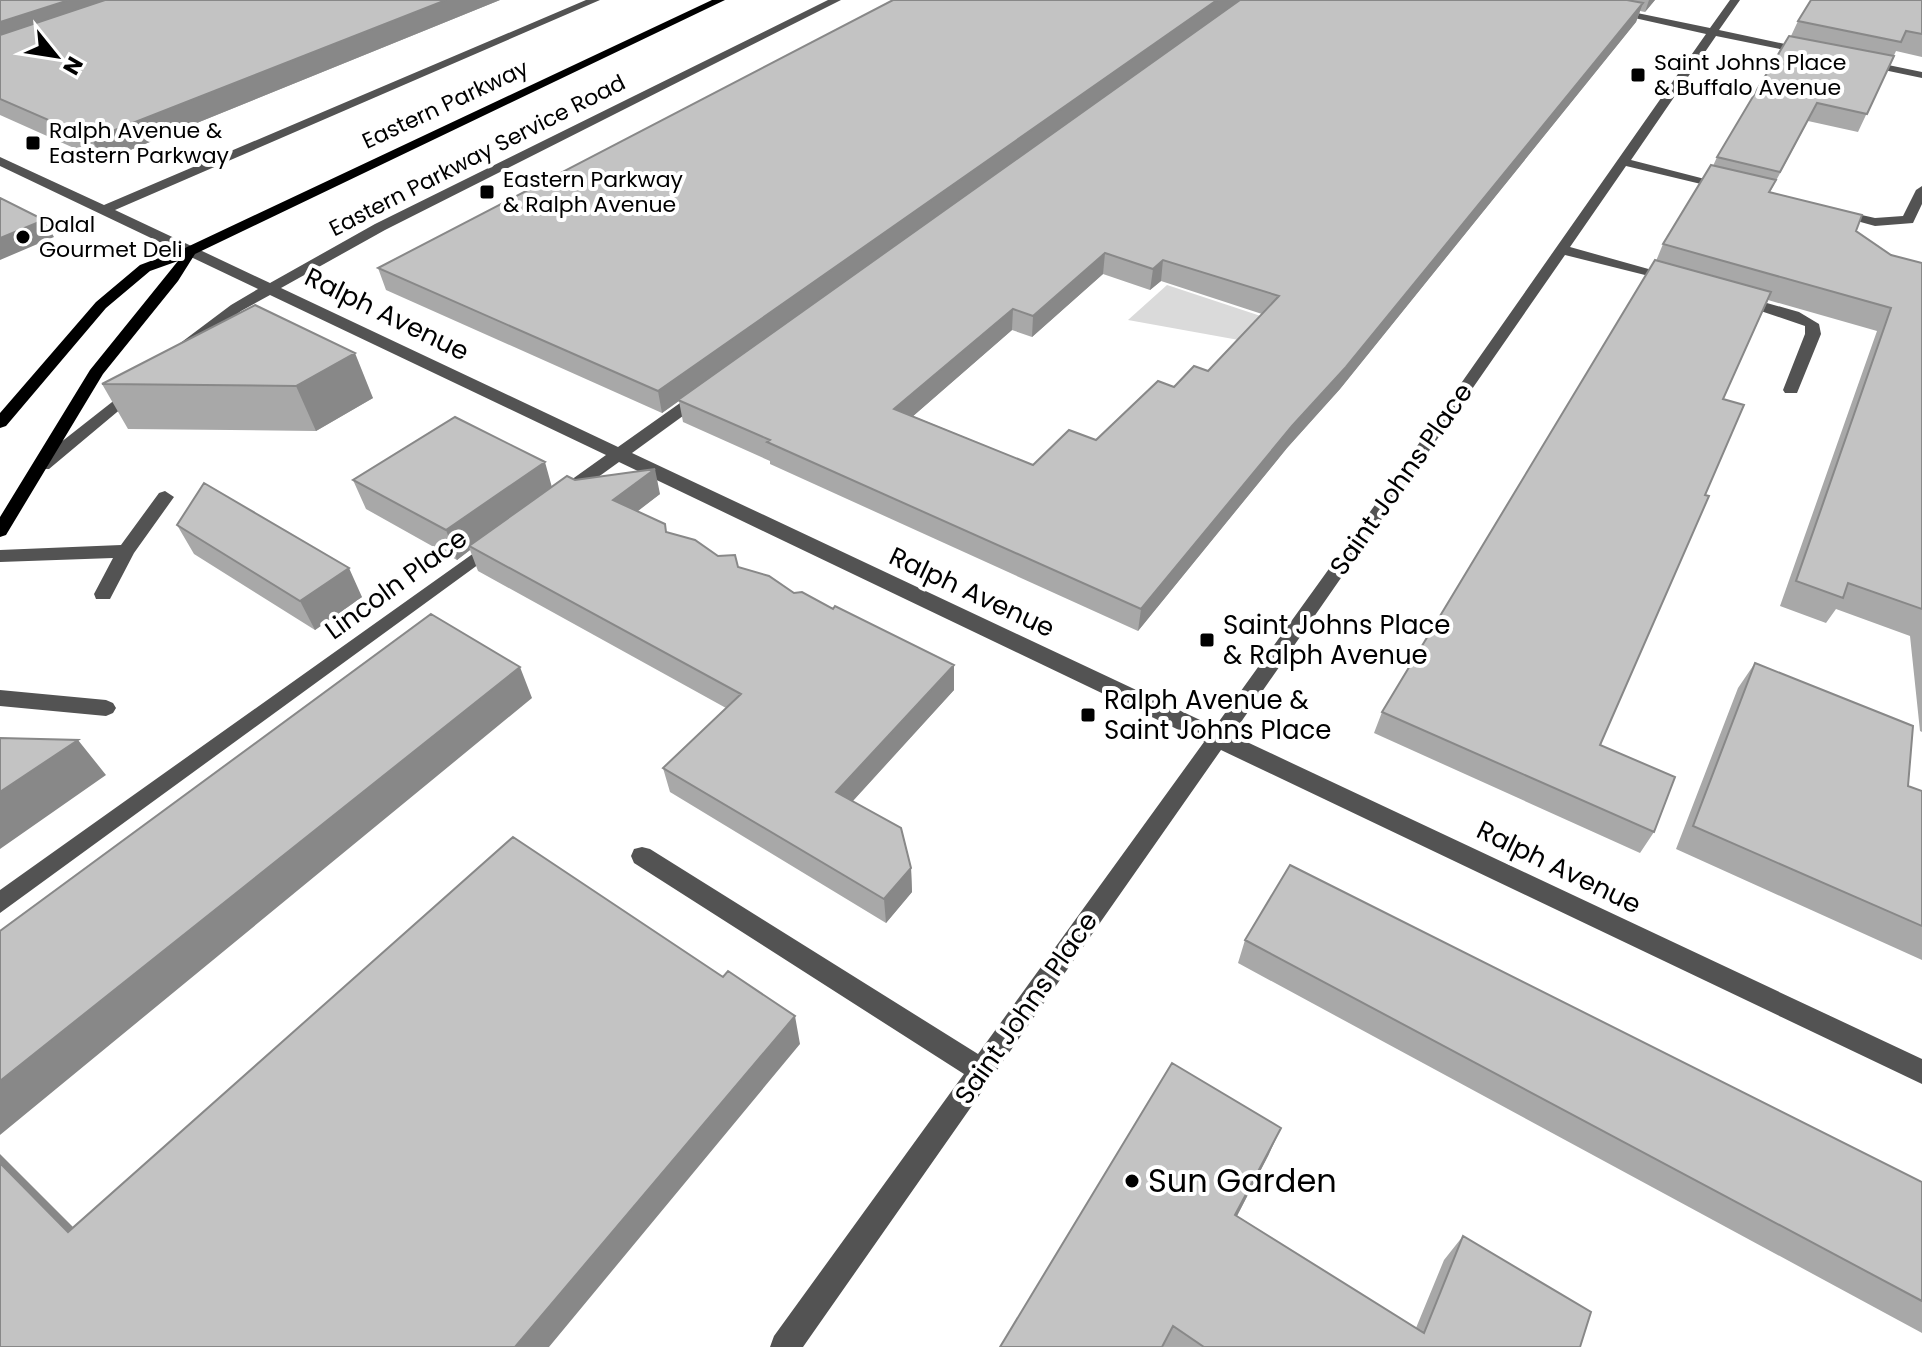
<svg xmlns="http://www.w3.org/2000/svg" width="1922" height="1347" font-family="Poppins,sans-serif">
  <rect width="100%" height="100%" fill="#fff"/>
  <path fill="#dadada" d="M 1167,285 L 1369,352 L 1361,362 L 1128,320 Z"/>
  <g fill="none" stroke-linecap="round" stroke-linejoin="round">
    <path fill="#535353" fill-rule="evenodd" d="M 586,0 L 600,0 L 115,210 L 270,283 L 375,224 L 828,0 L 841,0 L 385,230 L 281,288 L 618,447 L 697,391 L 709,391 L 709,397 L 632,453 L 1215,727 L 1403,466 L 1706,34 L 1554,0 L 1574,0 L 1710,28 L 1730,0 L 1740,0 L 1719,30 L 1813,50 L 1814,52 L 1809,55 L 1716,36 L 1631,160 L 1732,186 L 1726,190 L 1626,166 L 1570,247 L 1677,277 L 1677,283 L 1565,255 L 1232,735 L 1922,1059 L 1922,1084 L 1221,750 L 803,1347 L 770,1347 L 774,1336 L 964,1074 L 634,863 L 631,856 L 634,849 L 642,847 L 650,849 L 978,1054 L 1204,742 L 619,462 L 569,498 L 557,498 L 554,494 L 557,490 L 606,455 L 270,295 L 241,311 L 189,350 L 179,350 L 179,344 L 231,305 L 258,289 L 0,166 L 0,157 L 104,205 Z
      M 1864,60 L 1922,72 L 1922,78 L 1860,65 L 1858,63 Z
      M 1922,186 L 1922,204 L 1913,223 L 1875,226 L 1828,213 L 1835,209 L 1875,218 L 1903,216 L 1916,190 Z
      M 1742,296 L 1799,312 L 1819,324 L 1821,334 L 1797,393 L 1785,393 L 1783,390 L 1805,334 L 1805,326 L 1737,303 L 1737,297 Z
      M 135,384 L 141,386 L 141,392 L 49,469 L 37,469 L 37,461 Z
      M 165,491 L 174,497 L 134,553 L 110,599 L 96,599 L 94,594 L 113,558 L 0,562 L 0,550 L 121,545 L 159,493 Z
      M 495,538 L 501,540 L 504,544 L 501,548 L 0,913 L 0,890 Z
      M 0,690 L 106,700 L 113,703 L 116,708 L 113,713 L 106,716 L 0,706 Z"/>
    <path fill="#000" fill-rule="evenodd" d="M 712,0 L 725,0 L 195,254 L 178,281 L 103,374 L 6,535 L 0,537 L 0,517 L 90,370 L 178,261 L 150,271 L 106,308 L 6,426 L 0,428 L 0,413 L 96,302 L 140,265 L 185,248 Z"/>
  </g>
  <path fill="#a8a8a8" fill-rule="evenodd" d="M 0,0 L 500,0 L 103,161 L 0,115 Z
    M 1240,0 L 1655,0 L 1645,12 L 1640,11 L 1636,22 L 1340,389 L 1287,448 L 1138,631 L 770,464 L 770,461 L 683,422 L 679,401 L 662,413 L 386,290 L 378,268 ZM 1103,274 L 1150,290 L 1161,281 L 1262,314 L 1208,371 L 1174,387 L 1096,440 L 1033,465 L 913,416 L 1012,330 L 1032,337 Z
    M 1922,0 L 1922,57 L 1896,51 L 1858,132 L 1808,121 L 1770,192 L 1856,231 L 1891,255 L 1922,263 L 1922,732 L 1920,731 L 1910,636 L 1836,609 L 1826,623 L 1780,606 L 1877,331 L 1768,300 L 1723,399 L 1705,495 L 1600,745 L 1654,832 L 1640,853 L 1374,733 L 1382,712 L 1656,261 L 1663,244 L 1713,166 L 1717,157 L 1791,36 L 1798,21 Z
    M 255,305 L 373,398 L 316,431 L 128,429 L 102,384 Z
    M 353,480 L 552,487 L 575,480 L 660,494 L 637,511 L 666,532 L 794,593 L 954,690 L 853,801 L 911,868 L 912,892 L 886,923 L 670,792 L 663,768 L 726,708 L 478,571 L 470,550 L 457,560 L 366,509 Z
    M 177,525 L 362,597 L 315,630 L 194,554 Z
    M 1755,663 L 1908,786 L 1922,791 L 1922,960 L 1676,849 L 1738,688 Z
    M 1245,940 L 1922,1182 L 1922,1333 L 1238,963 Z
    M 1269,1154 L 1237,1216 L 1416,1328 L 1444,1260 L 1463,1236 L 1580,1347 L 1000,1347 Z"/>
  <path fill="#888" d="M 69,0 L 138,0 L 0,46 L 0,22 Z
    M 446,0 L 500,0 L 103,161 L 92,139 Z
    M 1217,0 L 1240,0 L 662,413 L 658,391 Z
    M 1649,0 L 1655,0 L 1645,12 Z
    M 1643,3 L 1636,22 L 1340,389 L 1287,448 L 1138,631 L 1141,609 Z
    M 44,220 L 54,237 L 0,260 L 0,238 Z
    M 1105,253 L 1103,274 L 1032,337 L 1033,316 Z
    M 1163,260 L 1161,281 L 1150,290 L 1153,269 Z
    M 1013,309 L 1012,330 L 896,431 L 894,409 Z
    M 355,353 L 373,398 L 316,431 L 296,386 Z
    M 545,462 L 553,491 L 469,546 L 470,550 L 457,560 L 446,530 Z
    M 655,469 L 660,494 L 620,525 L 613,500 Z
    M 349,568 L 362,597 L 315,630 L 300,601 Z
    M 954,665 L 954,690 L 839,816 L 836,792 Z
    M 520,667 L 532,698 L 0,1135 L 0,1081 Z
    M 78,740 L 106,775 L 0,849 L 0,792 Z
    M 911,868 L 912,892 L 886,923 L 884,899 Z
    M 795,1016 L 800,1044 L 549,1347 L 515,1347 Z
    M 1281,1128 L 1269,1154 L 1225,1239 L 1235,1215 Z
    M 0,1154 L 101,1255 L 68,1232 L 0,1163 Z"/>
  <path fill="#c3c3c3" stroke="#888" stroke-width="2" fill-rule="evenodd" d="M 0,0 L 69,0 L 0,22 Z
    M 105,0 L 446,0 L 92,139 L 0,99 L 0,35 Z
    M 893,0 L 1217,0 L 658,391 L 378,268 Z
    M 1240,0 L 1627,0 L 1643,3 L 1346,367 L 1292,426 L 1141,609 L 767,442 L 770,440 L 678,400 ZM 1105,253 L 1153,269 L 1163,260 L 1279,296 L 1208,371 L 1194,366 L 1174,387 L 1158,381 L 1096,440 L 1069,430 L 1033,465 L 894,409 L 1013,309 L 1033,316 Z
    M 1811,0 L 1922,0 L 1922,34 L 1906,31 L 1901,42 L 1798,21 Z
    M 1789,36 L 1894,56 L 1867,114 L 1817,103 L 1780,172 L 1717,157 Z
    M 1711,165 L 1776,180 L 1769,192 L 1862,215 L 1856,231 L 1891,255 L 1922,263 L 1922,609 L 1848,583 L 1843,598 L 1796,581 L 1891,308 L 1663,244 Z
    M 0,198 L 44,220 L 0,238 Z
    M 1655,260 L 1771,292 L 1723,399 L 1744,405 L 1705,495 L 1709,496 L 1600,745 L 1675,777 L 1654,832 L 1382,712 Z
    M 255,305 L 355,353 L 296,386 L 102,384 Z
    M 455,417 L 545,462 L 446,530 L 353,480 Z
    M 655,469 L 613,500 L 665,524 L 666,532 L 695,540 L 718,556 L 735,555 L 738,567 L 769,576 L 794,593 L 802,592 L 833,609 L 835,606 L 954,665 L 836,792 L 901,828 L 911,868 L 884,899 L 663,768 L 741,694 L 469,546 L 567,476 L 575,480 Z
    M 204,483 L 349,568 L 300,601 L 177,525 Z
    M 431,614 L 520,667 L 0,1081 L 0,931 Z
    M 1755,663 L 1913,726 L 1908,786 L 1922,791 L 1922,926 L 1693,826 Z
    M 0,738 L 78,740 L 0,792 Z
    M 513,837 L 723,977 L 728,971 L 795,1016 L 515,1347 L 0,1347 L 0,1163 L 68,1232 Z
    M 1290,865 L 1922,1182 L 1922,1301 L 1245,940 Z
    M 1172,1063 L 1281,1128 L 1235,1215 L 1424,1333 L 1463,1236 L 1591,1312 L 1580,1347 L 1204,1347 L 1173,1326 L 1162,1347 L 1000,1347 Z"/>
  <g fill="#000" stroke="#fff" stroke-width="3">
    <rect x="1630" y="67" width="16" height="16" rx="4"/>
    <rect x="25" y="135" width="16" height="16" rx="4"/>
    <rect x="479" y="184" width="16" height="16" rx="4"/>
    <circle cx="23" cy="237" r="8"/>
    <rect x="1199" y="632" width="16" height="16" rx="4"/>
    <rect x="1080" y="707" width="16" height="16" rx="4"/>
    <circle cx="1132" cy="1181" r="8"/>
  </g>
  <g text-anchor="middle" stroke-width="8" stroke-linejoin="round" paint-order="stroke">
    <g font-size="22" fill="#000" stroke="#fff" text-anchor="start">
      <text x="1654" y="70">Saint Johns Place<tspan x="1654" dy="25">&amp; Buffalo Avenue</tspan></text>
      <text x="49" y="138">Ralph Avenue &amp;<tspan x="49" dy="25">Eastern Parkway</tspan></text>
      <text x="503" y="187">Eastern Parkway<tspan x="503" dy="25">&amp; Ralph Avenue</tspan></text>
      <text x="39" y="232">Dalal<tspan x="39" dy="25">Gourmet Deli</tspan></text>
    </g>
    <g font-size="22" fill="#000" stroke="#fff">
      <text transform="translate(445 104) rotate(-25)" y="8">Eastern Parkway</text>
      <text transform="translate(477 155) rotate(-27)" y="8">Eastern Parkway Service Road</text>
    </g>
    <g font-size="26" fill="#000" stroke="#fff">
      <text transform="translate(387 314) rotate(26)" y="9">Ralph Avenue</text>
      <text transform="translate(1401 479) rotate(-55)" y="9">Saint Johns Place</text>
      <text transform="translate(396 584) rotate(-36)" y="9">Lincoln Place</text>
      <text transform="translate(972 592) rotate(25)" y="9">Ralph Avenue</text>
      <text transform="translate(1559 867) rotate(26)" y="9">Ralph Avenue</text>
      <text transform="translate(1026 1008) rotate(-55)" y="9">Saint Johns Place</text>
    </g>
    <g font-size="26" fill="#000" stroke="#fff" text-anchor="start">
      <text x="1223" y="634">Saint Johns Place<tspan x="1223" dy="30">&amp; Ralph Avenue</tspan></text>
      <text x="1104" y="709">Ralph Avenue &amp;<tspan x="1104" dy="30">Saint Johns Place</tspan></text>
    </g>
    <g font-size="32" fill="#000" stroke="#fff" text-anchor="start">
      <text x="1148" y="1192">Sun Garden</text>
    </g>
  </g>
  <g transform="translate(56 56) rotate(120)" stroke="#ffffff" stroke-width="6" paint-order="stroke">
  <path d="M0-6L14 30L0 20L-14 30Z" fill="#000000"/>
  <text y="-12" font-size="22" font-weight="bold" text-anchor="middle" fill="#000000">N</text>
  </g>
</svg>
